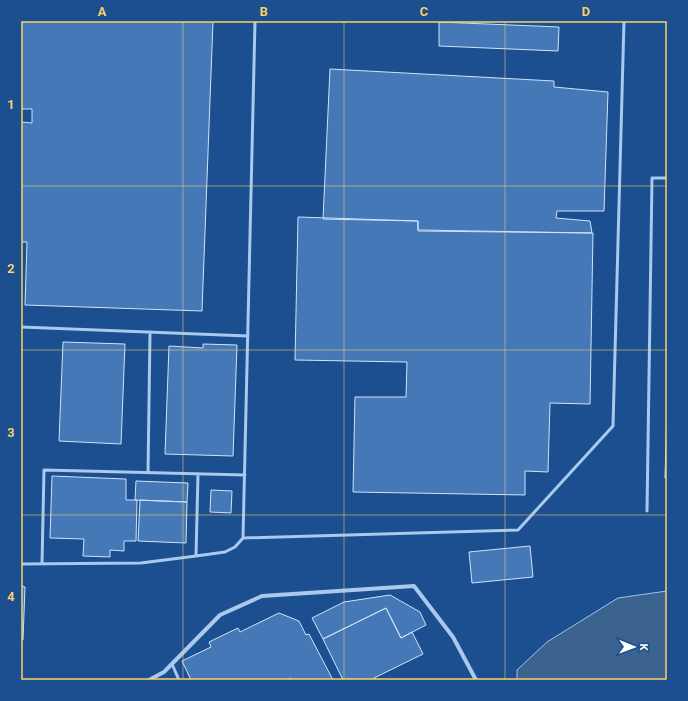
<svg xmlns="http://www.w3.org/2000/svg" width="688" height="701" font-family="Roboto,sans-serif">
  <rect width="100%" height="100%" fill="#1b4f8f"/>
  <path fill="#3c6290" stroke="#9cc4f0" d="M 667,591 L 667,680 L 517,680 L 517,670 L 547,642 L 618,598 Z"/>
  <path fill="#4478b7" stroke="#cfe3fa" d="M 21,21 L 213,21 L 202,311 L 25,305 L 27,242 L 21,242 L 21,122 L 32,123 L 32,109 L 21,109 Z
    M 439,22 L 559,27 L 558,51 L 439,46 Z
    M 330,69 L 554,81 L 554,87 L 608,92 L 604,211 L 557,211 L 556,218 L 590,221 L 592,233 L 418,230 L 418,221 L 323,219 Z
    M 298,217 L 418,221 L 418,231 L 593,233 L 590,404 L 550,403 L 548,472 L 525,471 L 525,495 L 353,492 L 355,397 L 406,397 L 407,362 L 295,360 Z
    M 63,342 L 125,344 L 121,444 L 59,441 Z
    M 203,344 L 237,345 L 233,456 L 165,454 L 169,346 L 203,348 Z
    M 667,408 L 667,478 L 665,478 Z
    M 52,476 L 126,479 L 126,500 L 137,500 L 136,541 L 124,541 L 124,551 L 110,550 L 110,557 L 83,556 L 84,539 L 50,538 Z
    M 136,481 L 188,483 L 187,502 L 135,500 Z
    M 211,490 L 232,491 L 231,513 L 210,512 Z
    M 140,500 L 187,502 L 186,543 L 138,541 Z
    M 530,546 L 533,577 L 472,583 L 469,552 Z
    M 21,586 L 25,587 L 23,640 L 21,640 Z
    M 390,595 L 420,612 L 426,625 L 401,638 L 386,608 L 323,639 L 312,618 L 344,602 Z
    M 386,608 L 401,638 L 412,632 L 423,654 L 374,678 L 375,680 L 343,680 L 323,639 Z
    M 279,613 L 299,621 L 306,635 L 309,634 L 333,680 L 292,680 L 291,678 L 286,680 L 191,680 L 182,661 L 211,647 L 209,642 L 238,628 L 240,632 Z"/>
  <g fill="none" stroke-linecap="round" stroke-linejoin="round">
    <path stroke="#a9c9ee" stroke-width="3" d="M 255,21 L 243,538 L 518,530 L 613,426 L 624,21
      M 21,327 L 248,336
      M 148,473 L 150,332
      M 647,511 L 652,178 L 667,178
      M 196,556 L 198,474
      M 21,564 L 141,563 L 196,556 L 225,552 L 235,547 L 243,538
      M 42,564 L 44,470 L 245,475
      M 172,664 L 179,680"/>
    <path stroke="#a9c9ee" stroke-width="4" d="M 149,680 L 164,672 L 220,615 L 262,596 L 414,586 L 453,637 L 476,680"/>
  </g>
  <path fill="none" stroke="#ffd166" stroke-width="1" stroke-opacity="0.55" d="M 183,21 L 183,680M 344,21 L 344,680M 505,21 L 505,680M 21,186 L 667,186M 21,350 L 667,350M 21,515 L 667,515"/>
  <rect width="688" height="701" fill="none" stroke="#1b4f8f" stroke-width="44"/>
  <g transform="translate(634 647) rotate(91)" stroke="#1b4f8f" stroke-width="3" paint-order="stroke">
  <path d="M0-3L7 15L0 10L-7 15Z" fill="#ffffff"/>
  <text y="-6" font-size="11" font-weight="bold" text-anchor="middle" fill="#ffffff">K</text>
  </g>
  <rect x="22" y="22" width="644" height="657" fill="none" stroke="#ffd166" stroke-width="1.5"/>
  <g font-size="13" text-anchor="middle" font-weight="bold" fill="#ffd166">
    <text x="102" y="16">A</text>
    <text x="264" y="16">B</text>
    <text x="424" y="16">C</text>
    <text x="586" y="16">D</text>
    <text x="11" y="109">1</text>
    <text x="11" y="273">2</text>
    <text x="11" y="437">3</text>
    <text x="11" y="601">4</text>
  </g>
</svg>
